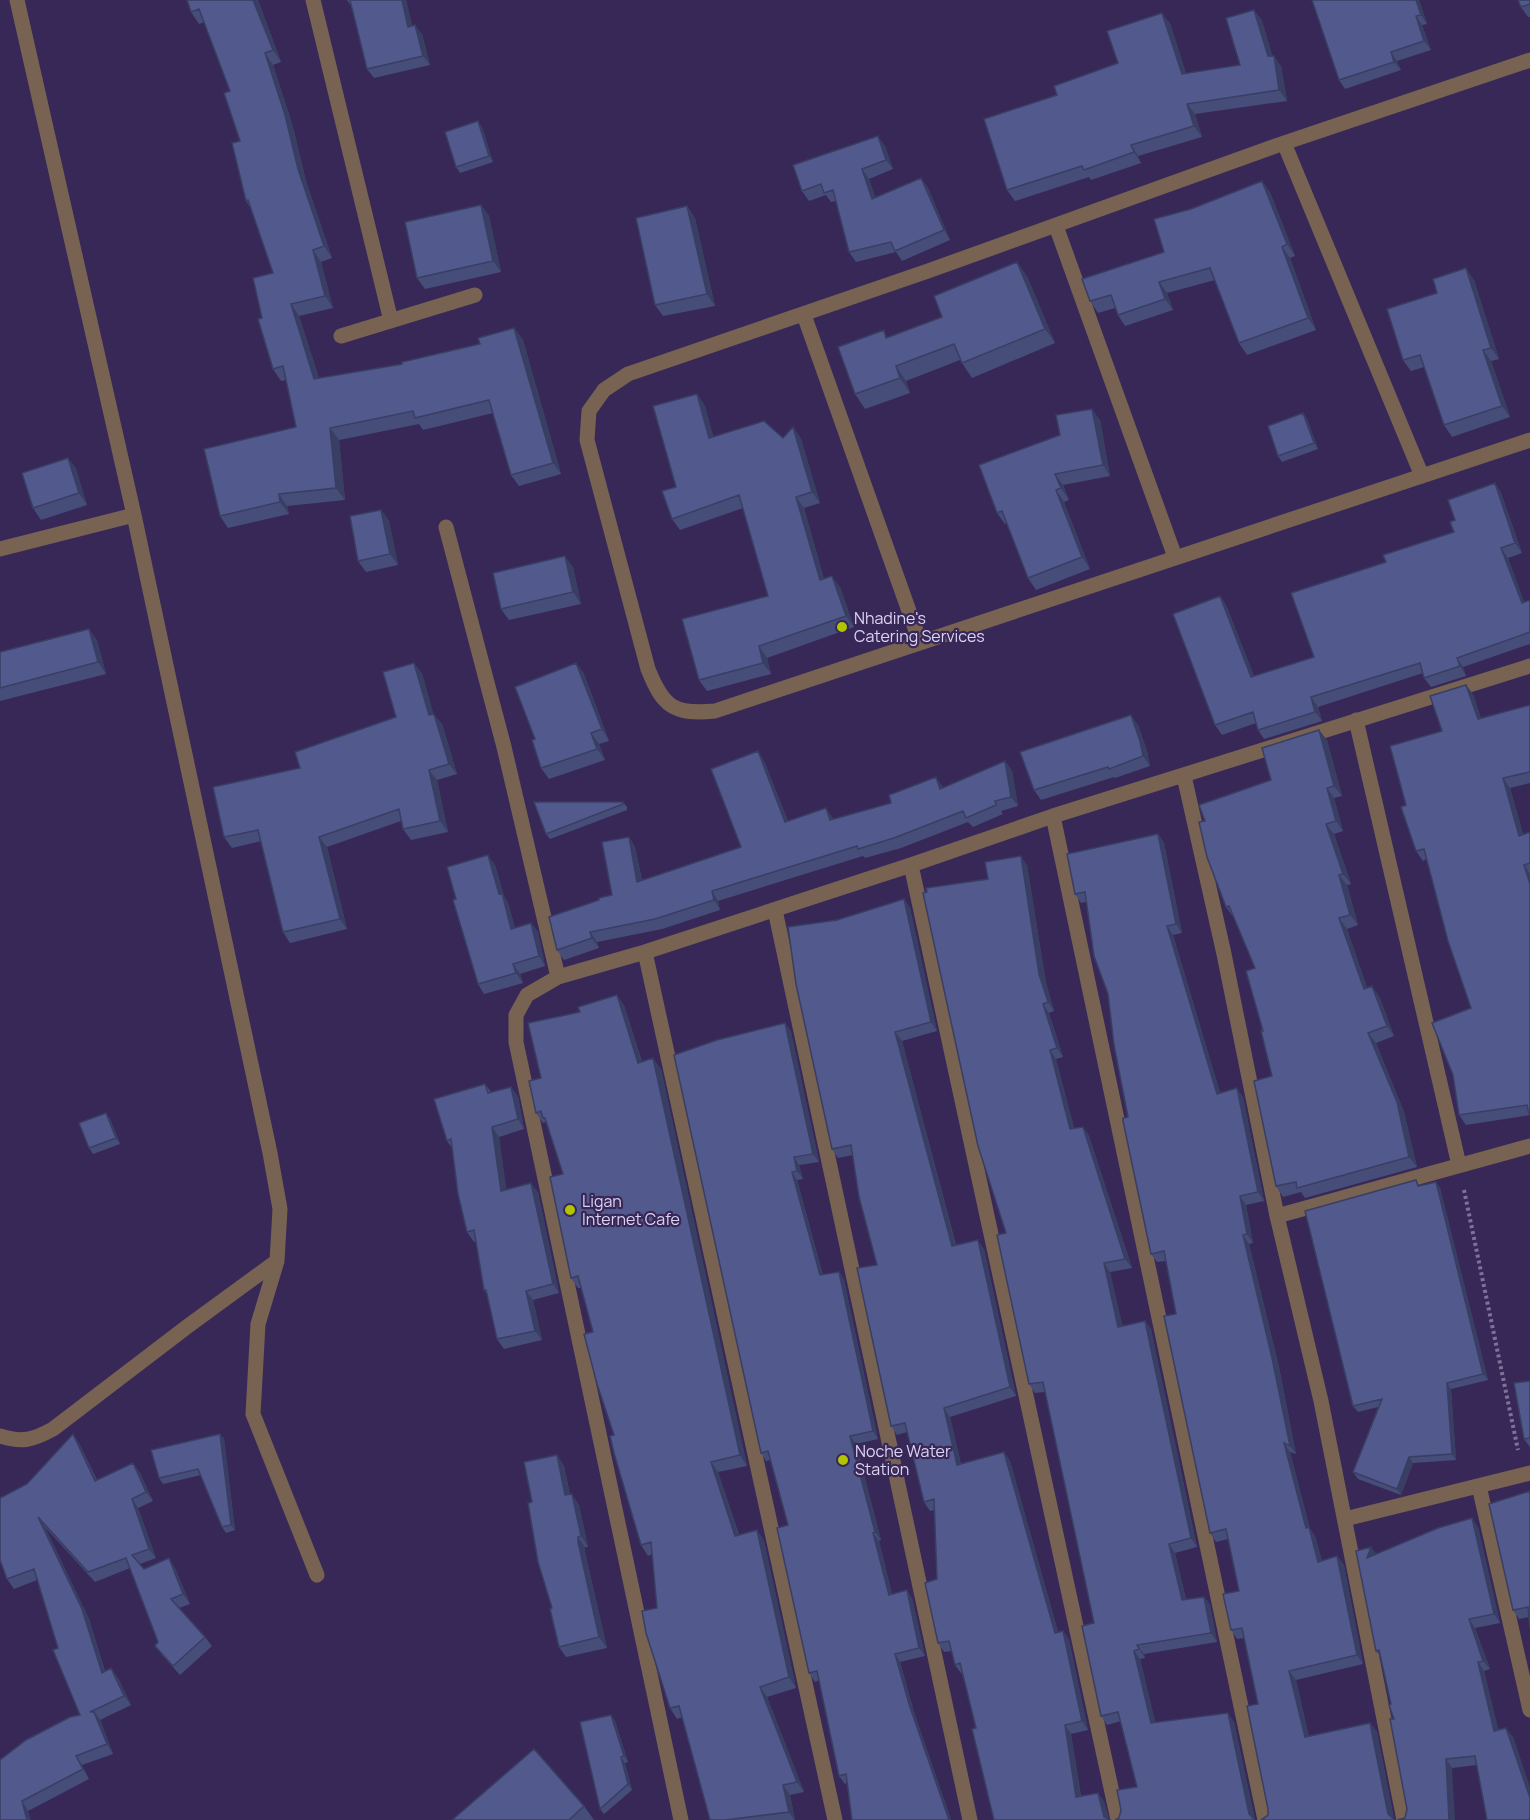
<svg xmlns="http://www.w3.org/2000/svg" width="1530" height="1820" font-family="Manrope,sans-serif">
  <rect width="100%" height="100%" fill="#382858"/>
  <g fill="none" stroke-linecap="round" stroke-linejoin="round">
    <path stroke="#7e729a" stroke-width="4" stroke-dasharray="3 3" stroke-linecap="butt" d="M 1464,1190 L 1518,1450"/>
    <path stroke="#786252" stroke-width="15" d="M 17,0 L 134,515 L 270,1153 L 280,1209 L 277,1261 L 258,1324 L 253,1414 L 317,1575
      M 313,0 L 391,321
      M 1530,60 L 1284,143 L 928,271 L 628,374 L 604,390 L 589,411 L 587,440 L 648,669 C 663,707 674,715 715,711 L 1530,440
      M 1284,143 L 1422,476
      M 1056,226 L 1175,557
      M 804,315 L 920,642
      M 341,336 L 475,295
      M 446,527 L 504,747 L 558,977
      M 0,549 L 134,515
      M 1356,720 L 1459,1165
      M 1184,776 L 1224,954 L 1277,1216 L 1321,1401 L 1404,1820
      M 1053,816 L 1265,1820
      M 911,865 L 1118,1820
      M 775,910 L 970,1820
      M 645,952 L 835,1820
      M 1277,1216 L 1530,1146
      M 0,1436 C 22,1443 33,1440 53,1429 L 188,1326 L 277,1261
      M 1479,1486 L 1530,1710
      M 1345,1519 L 1530,1473
      M 681,1820 L 516,1042 L 516,1015 L 527,995 L 558,977 L 645,952 L 911,865 L 1053,816 L 1530,666"/>
  </g>
  <path fill="#474d79" d="M 187,0 L 258,0 L 281,62 L 273,65 L 293,127 L 306,181 L 332,258 L 321,262 L 333,308 L 299,316 L 319,378 L 402,364 L 480,344 L 514,328 L 523,340 L 561,474 L 519,486 L 511,475 L 493,413 L 423,430 L 419,424 L 339,440 L 345,500 L 287,506 L 289,514 L 228,528 L 220,516 L 296,427 L 286,380 L 281,381 L 273,369 L 262,318 L 273,273 L 251,209 L 246,201 L 240,141 L 230,91 L 204,22 L 199,24 L 191,12 Z
    M 347,0 L 406,0 L 412,26 L 422,34 L 430,65 L 374,78 L 367,69 L 352,7 Z
    M 1312,0 L 1419,0 L 1427,24 L 1422,25 L 1431,50 L 1397,61 L 1401,70 L 1345,89 L 1339,80 Z
    M 1530,0 L 1530,17 L 1528,17 L 1521,7 Z
    M 1254,10 L 1262,21 L 1272,56 L 1281,66 L 1287,101 L 1195,114 L 1202,137 L 1138,156 L 1141,163 L 1091,180 L 1089,177 L 1015,201 L 1007,190 L 1057,95 L 1118,63 L 1170,23 L 1186,74 L 1240,65 Z
    M 482,127 L 493,162 L 460,173 L 456,167 Z
    M 885,146 L 893,169 L 869,179 L 875,197 L 921,178 L 928,188 L 950,240 L 902,261 L 896,252 L 856,262 L 849,252 L 836,201 L 831,202 L 826,195 L 809,201 L 802,191 Z
    M 1270,192 L 1295,256 L 1290,258 L 1316,330 L 1247,355 L 1239,343 L 1215,280 L 1167,293 L 1173,310 L 1125,326 L 1118,315 L 1115,308 L 1098,313 L 1090,301 L 1164,252 Z
    M 481,205 L 489,216 L 501,272 L 425,289 L 417,278 Z
    M 687,206 L 695,218 L 715,306 L 663,316 L 655,305 Z
    M 1027,276 L 1055,343 L 972,378 L 960,360 L 906,381 L 910,393 L 865,409 L 855,394 L 888,337 L 942,317 Z
    M 1474,280 L 1499,359 L 1491,361 L 1510,417 L 1452,437 L 1444,425 L 1424,367 L 1411,371 L 1403,360 L 1437,293 Z
    M 697,394 L 705,406 L 713,436 L 783,438 L 793,427 L 801,439 L 820,503 L 804,508 L 824,579 L 840,587 L 854,627 L 767,658 L 771,674 L 707,691 L 699,680 L 768,596 L 743,508 L 680,530 L 672,519 L 676,487 Z
    M 1303,413 L 1307,419 L 1318,449 L 1282,462 L 1278,456 Z
    M 1100,420 L 1110,476 L 1063,485 L 1069,500 L 1064,502 L 1090,569 L 1036,590 L 1028,578 L 1007,523 L 1005,524 L 997,513 L 1060,435 Z
    M 68,458 L 76,469 L 87,505 L 41,520 L 33,508 Z
    M 1495,483 L 1501,493 L 1522,553 L 1508,558 L 1524,602 L 1530,600 L 1530,644 L 1463,667 L 1466,676 L 1431,687 L 1424,678 L 1423,673 L 1318,707 L 1322,721 L 1264,739 L 1258,730 L 1256,723 L 1222,735 L 1215,725 L 1220,596 L 1226,605 L 1254,676 L 1314,657 L 1386,562 L 1454,532 L 1455,520 Z
    M 381,510 L 389,521 L 398,565 L 366,572 L 358,561 Z
    M 573,567 L 581,604 L 509,620 L 501,609 Z
    M 97,640 L 106,674 L 0,701 L 0,652 Z
    M 576,663 L 584,674 L 609,741 L 599,744 L 605,760 L 549,779 L 541,768 L 535,739 Z
    M 422,673 L 433,714 L 442,724 L 457,774 L 437,780 L 448,832 L 411,840 L 403,829 L 401,821 L 327,847 L 347,929 L 290,943 L 283,932 L 261,841 L 232,848 L 224,837 L 300,768 L 396,717 Z
    M 1473,694 L 1481,719 L 1530,705 L 1530,783 L 1510,788 L 1523,834 L 1530,832 L 1530,1115 L 1466,1125 L 1459,1115 L 1471,1008 L 1426,859 L 1423,861 L 1416,851 L 1406,805 L 1442,731 Z
    M 1138,725 L 1147,751 L 1150,766 L 1115,778 L 1114,777 L 1041,800 L 1034,790 Z
    M 1327,740 L 1342,796 L 1334,798 L 1343,831 L 1334,834 L 1351,884 L 1347,885 L 1358,925 L 1347,929 L 1367,988 L 1379,996 L 1394,1036 L 1376,1043 L 1404,1112 L 1417,1167 L 1305,1198 L 1301,1192 L 1283,1197 L 1276,1186 L 1272,1076 L 1263,1031 L 1255,968 L 1234,918 L 1226,907 L 1205,821 L 1271,780 Z
    M 764,761 L 788,821 L 826,808 L 833,820 L 891,803 L 936,777 L 943,788 L 1005,761 L 1012,771 L 1018,806 L 1001,811 L 1003,814 L 973,827 L 968,822 L 901,848 L 865,858 L 863,856 L 718,901 L 720,910 L 662,929 L 597,942 L 599,948 L 564,960 L 557,950 L 599,900 L 612,895 L 629,837 L 635,847 L 642,880 L 741,847 Z
    M 623,802 L 627,807 L 627,810 L 550,839 L 546,834 Z
    M 1158,834 L 1164,843 L 1182,933 L 1173,935 L 1220,1093 L 1243,1097 L 1264,1201 L 1246,1205 L 1253,1243 L 1249,1244 L 1279,1367 L 1296,1454 L 1290,1452 L 1310,1529 L 1315,1536 L 1322,1561 L 1337,1556 L 1344,1565 L 1363,1664 L 1296,1680 L 1309,1737 L 1370,1723 L 1377,1732 L 1394,1819 L 1268,1815 L 1268,1809 L 1258,1704 L 1244,1638 L 1237,1639 L 1231,1630 L 1239,1591 L 1228,1539 L 1216,1542 L 1210,1533 L 1176,1314 L 1166,1261 L 1157,1262 L 1151,1254 L 1108,994 L 1086,902 L 1081,903 L 1075,894 Z
    M 495,865 L 504,896 L 508,903 L 515,928 L 531,923 L 538,932 L 545,966 L 520,974 L 523,983 L 484,994 L 478,984 L 456,899 Z
    M 1027,865 L 1046,983 L 1054,1011 L 1049,1013 L 1063,1057 L 1056,1059 L 1074,1129 L 1083,1127 L 1089,1136 L 1132,1268 L 1110,1272 L 1122,1326 L 1145,1321 L 1151,1329 L 1197,1547 L 1175,1553 L 1186,1599 L 1204,1597 L 1210,1605 L 1217,1642 L 1144,1654 L 1145,1658 L 1140,1659 L 1155,1723 L 1234,1722 L 1255,1820 L 1119,1818 L 1137,1787 L 1121,1721 L 1107,1725 L 1101,1716 L 1094,1623 L 1045,1392 L 1035,1393 L 1029,1384 L 1006,1233 L 988,879 Z
    M 904,899 L 910,908 L 937,1031 L 902,1041 L 956,1245 L 984,1249 L 1016,1396 L 950,1417 L 961,1464 L 1004,1452 L 1010,1461 L 1058,1632 L 1063,1631 L 1069,1640 L 1088,1730 L 1071,1734 L 1081,1796 L 1098,1793 L 1104,1802 L 1109,1819 L 994,1820 L 976,1728 L 963,1673 L 961,1673 L 955,1665 L 951,1651 L 944,1652 L 938,1643 L 937,1579 L 934,1510 L 930,1511 L 924,1502 L 907,1432 L 897,1435 L 891,1426 L 877,1265 L 853,1155 L 838,1158 L 832,1149 L 837,920 Z
    M 624,1005 L 642,1062 L 661,1069 L 747,1466 L 718,1472 L 739,1535 L 757,1530 L 764,1541 L 796,1688 L 767,1697 L 804,1792 L 790,1795 L 795,1820 L 710,1820 L 682,1717 L 677,1719 L 670,1708 L 657,1608 L 652,1554 L 648,1556 L 641,1545 L 614,1435 L 593,1332 L 581,1288 L 578,1288 L 571,1278 L 563,1174 L 546,1122 L 543,1123 L 536,1113 L 541,1078 Z
    M 785,1023 L 791,1032 L 819,1162 L 799,1165 L 803,1179 L 797,1180 L 823,1275 L 839,1272 L 844,1280 L 878,1439 L 856,1444 L 881,1540 L 879,1541 L 892,1594 L 912,1598 L 925,1656 L 900,1662 L 914,1712 L 951,1820 L 852,1820 L 847,1783 L 845,1784 L 839,1776 L 819,1680 L 815,1682 L 809,1673 L 788,1525 L 771,1460 L 766,1461 L 761,1453 Z
    M 485,1084 L 491,1092 L 518,1096 L 524,1129 L 499,1137 L 506,1189 L 538,1192 L 559,1293 L 533,1300 L 542,1340 L 504,1349 L 497,1339 L 487,1295 L 484,1290 L 476,1241 L 474,1242 L 467,1232 L 452,1148 L 447,1141 Z
    M 106,1113 L 110,1119 L 120,1144 L 93,1154 L 89,1148 Z
    M 1436,1182 L 1440,1188 L 1488,1380 L 1451,1389 L 1456,1460 L 1413,1463 L 1401,1495 L 1358,1479 L 1353,1472 L 1378,1407 L 1358,1412 L 1353,1406 L 1420,1185 Z
    M 1530,1381 L 1530,1447 L 1524,1439 Z
    M 220,1434 L 224,1439 L 235,1530 L 226,1533 L 222,1527 L 201,1475 L 163,1484 L 159,1478 Z
    M 79,1443 L 97,1480 L 133,1463 L 140,1473 L 153,1501 L 138,1508 L 156,1558 L 140,1564 L 144,1569 L 175,1568 L 190,1604 L 179,1608 L 205,1637 L 212,1646 L 180,1675 L 162,1655 L 155,1646 L 158,1642 L 130,1568 L 95,1582 L 45,1527 L 89,1619 L 105,1671 L 111,1668 L 118,1678 L 131,1705 L 100,1720 L 113,1754 L 82,1765 L 89,1779 L 28,1811 L 0,1820 L 80,1715 L 58,1648 L 37,1580 L 14,1589 L 7,1579 L 27,1484 Z
    M 557,1455 L 564,1466 L 570,1494 L 579,1505 L 588,1547 L 585,1547 L 585,1552 L 607,1648 L 566,1657 L 559,1647 L 532,1502 Z
    M 1530,1491 L 1529,1617 L 1519,1619 L 1513,1610 Z
    M 1478,1527 L 1500,1623 L 1475,1628 L 1490,1669 L 1484,1671 L 1498,1730 L 1513,1737 L 1530,1788 L 1530,1820 L 1477,1765 L 1452,1768 L 1405,1818 L 1407,1809 L 1394,1719 L 1381,1658 L 1376,1651 L 1376,1554 Z
    M 611,1715 L 615,1721 L 628,1762 L 625,1763 L 632,1790 L 604,1814 L 600,1809 Z
    M 584,1806 L 594,1820 L 452,1820 Z"/>
  <path fill="#393e63" d="M 253,0 L 258,0 L 281,62 L 273,50 Z
    M 402,0 L 406,0 L 415,36 L 408,27 Z
    M 1416,0 L 1419,0 L 1427,24 L 1421,15 Z
    M 1254,10 L 1262,21 L 1276,67 L 1268,56 Z
    M 1162,13 L 1170,23 L 1190,85 L 1182,74 Z
    M 1416,16 L 1422,25 L 1431,50 L 1424,41 Z
    M 415,25 L 422,34 L 430,65 L 423,56 Z
    M 1391,52 L 1397,61 L 1401,70 L 1394,62 Z
    M 265,53 L 273,65 L 293,127 L 306,181 L 332,258 L 324,246 L 298,169 Z
    M 1274,56 L 1281,66 L 1287,101 L 1279,90 Z
    M 1187,104 L 1195,114 L 1202,137 L 1194,126 Z
    M 478,121 L 482,127 L 493,162 L 489,156 Z
    M 878,136 L 885,146 L 893,169 L 886,160 Z
    M 1131,145 L 1138,156 L 1141,163 L 1134,152 Z
    M 862,169 L 869,179 L 879,208 L 872,199 Z
    M 921,178 L 928,188 L 950,240 L 944,230 Z
    M 1262,181 L 1270,192 L 1295,256 L 1287,244 Z
    M 481,205 L 489,216 L 501,272 L 493,261 Z
    M 687,206 L 695,218 L 715,306 L 707,294 Z
    M 1282,247 L 1290,258 L 1316,330 L 1308,318 Z
    M 313,250 L 321,262 L 333,308 L 325,296 Z
    M 1017,262 L 1027,276 L 1055,343 L 1045,329 Z
    M 1466,268 L 1474,280 L 1499,359 L 1491,348 Z
    M 1159,282 L 1167,293 L 1173,310 L 1165,299 Z
    M 291,304 L 299,316 L 323,391 L 314,379 Z
    M 514,328 L 523,340 L 561,474 L 553,463 Z
    M 1483,350 L 1491,361 L 1510,417 L 1502,406 Z
    M 896,366 L 906,381 L 910,393 L 900,378 Z
    M 697,394 L 705,406 L 716,449 L 709,438 Z
    M 1092,409 L 1100,420 L 1110,476 L 1103,465 Z
    M 1303,413 L 1307,419 L 1318,449 L 1314,443 Z
    M 793,427 L 801,439 L 820,503 L 812,492 Z
    M 330,428 L 339,440 L 345,500 L 336,488 Z
    M 68,458 L 76,469 L 87,505 L 79,493 Z
    M 1055,474 L 1063,485 L 1069,500 L 1061,488 Z
    M 1495,483 L 1501,493 L 1522,553 L 1515,543 Z
    M 1056,490 L 1064,502 L 1090,569 L 1082,557 Z
    M 279,494 L 287,506 L 289,514 L 280,502 Z
    M 796,497 L 804,508 L 828,592 L 820,580 Z
    M 381,510 L 389,521 L 398,565 L 390,554 Z
    M 1501,548 L 1508,558 L 1528,612 L 1522,603 Z
    M 565,556 L 573,567 L 581,604 L 573,592 Z
    M 832,576 L 840,587 L 854,627 L 846,616 Z
    M 1220,596 L 1226,605 L 1258,686 L 1251,677 Z
    M 89,629 L 97,640 L 106,674 L 98,662 Z
    M 759,646 L 767,658 L 771,674 L 763,663 Z
    M 1457,658 L 1463,667 L 1466,676 L 1460,666 Z
    M 414,663 L 422,673 L 437,726 L 429,715 Z
    M 576,663 L 584,674 L 609,741 L 602,729 Z
    M 1466,685 L 1473,694 L 1485,729 L 1478,719 Z
    M 1311,697 L 1318,707 L 1322,721 L 1315,712 Z
    M 434,714 L 442,724 L 457,774 L 449,764 Z
    M 1131,715 L 1138,725 L 1147,751 L 1150,766 L 1143,756 Z
    M 1319,730 L 1327,740 L 1342,796 L 1334,786 Z
    M 591,733 L 599,744 L 605,760 L 597,749 Z
    M 758,751 L 764,761 L 792,831 L 785,822 Z
    M 1005,761 L 1012,771 L 1018,806 L 1011,797 Z
    M 429,770 L 437,780 L 448,832 L 440,821 Z
    M 936,777 L 943,787 L 947,799 L 940,789 Z
    M 1503,778 L 1510,788 L 1526,845 L 1519,836 Z
    M 1327,788 L 1334,798 L 1343,831 L 1336,821 Z
    M 826,808 L 833,818 L 837,830 L 830,820 Z
    M 1326,824 L 1334,834 L 1351,884 L 1343,874 Z
    M 1158,834 L 1164,843 L 1182,933 L 1176,924 Z
    M 319,837 L 327,847 L 347,929 L 340,919 Z
    M 629,837 L 635,847 L 644,892 L 637,882 Z
    M 488,855 L 495,865 L 504,896 L 508,903 L 518,939 L 511,929 L 499,894 Z
    M 1021,856 L 1027,865 L 1046,983 L 1054,1011 L 1048,1002 L 1039,974 Z
    M 1524,865 L 1530,874 L 1530,884 Z
    M 1339,875 L 1347,885 L 1358,925 L 1350,915 Z
    M 712,891 L 718,901 L 720,910 L 714,900 Z
    M 904,899 L 910,908 L 937,1031 L 931,1022 Z
    M 1339,918 L 1347,929 L 1371,999 L 1364,989 Z
    M 531,923 L 538,932 L 545,966 L 539,956 Z
    M 1167,926 L 1173,935 L 1223,1102 L 1217,1094 Z
    M 590,932 L 597,942 L 599,948 L 592,938 Z
    M 513,964 L 520,974 L 523,983 L 516,973 Z
    M 1372,986 L 1379,996 L 1394,1036 L 1387,1026 Z
    M 617,995 L 624,1005 L 645,1074 L 638,1063 Z
    M 1043,1004 L 1049,1013 L 1063,1057 L 1057,1048 Z
    M 785,1023 L 791,1032 L 819,1162 L 813,1154 Z
    M 895,1032 L 902,1041 L 958,1255 L 952,1246 Z
    M 1368,1033 L 1376,1043 L 1404,1112 L 1417,1167 L 1409,1157 Z
    M 1050,1050 L 1056,1059 L 1077,1138 L 1070,1129 Z
    M 653,1058 L 661,1069 L 747,1466 L 740,1455 Z
    M 511,1087 L 518,1096 L 524,1129 L 518,1119 Z
    M 1237,1088 L 1243,1097 L 1264,1201 L 1258,1192 Z
    M 106,1113 L 110,1119 L 120,1144 L 116,1138 Z
    M 492,1127 L 499,1137 L 508,1200 L 501,1191 Z
    M 1083,1127 L 1089,1136 L 1132,1268 L 1125,1259 Z
    M 794,1157 L 799,1165 L 803,1179 L 797,1171 Z
    M 792,1172 L 797,1180 L 825,1283 L 820,1275 Z
    M 1436,1182 L 1440,1188 L 1488,1380 L 1483,1374 Z
    M 531,1183 L 538,1192 L 559,1293 L 553,1284 Z
    M 1240,1196 L 1246,1205 L 1253,1243 L 1247,1234 Z
    M 1243,1235 L 1249,1244 L 1279,1367 L 1296,1454 L 1290,1446 Z
    M 978,1240 L 984,1249 L 1016,1396 L 1010,1387 Z
    M 1104,1263 L 1110,1272 L 1125,1336 L 1118,1327 Z
    M 839,1272 L 844,1280 L 878,1439 L 873,1431 Z
    M 526,1291 L 533,1300 L 542,1340 L 535,1331 Z
    M 1145,1321 L 1151,1329 L 1197,1547 L 1191,1538 Z
    M 1447,1383 L 1451,1389 L 1456,1460 L 1452,1454 Z
    M 944,1408 L 950,1417 L 963,1474 L 957,1465 Z
    M 73,1434 L 79,1443 L 101,1491 L 95,1481 Z
    M 220,1434 L 224,1439 L 235,1530 L 231,1525 Z
    M 850,1436 L 856,1444 L 881,1540 L 875,1532 Z
    M 1284,1443 L 1290,1452 L 1310,1529 L 1315,1536 L 1325,1571 L 1318,1562 L 1306,1528 Z
    M 1004,1452 L 1010,1461 L 1061,1642 L 1055,1633 Z
    M 557,1455 L 564,1466 L 572,1506 L 565,1495 Z
    M 1409,1457 L 1413,1463 L 1401,1495 L 1397,1489 Z
    M 711,1462 L 718,1472 L 742,1547 L 735,1536 Z
    M 133,1463 L 140,1473 L 153,1501 L 146,1492 Z
    M 572,1494 L 579,1505 L 588,1547 L 581,1536 Z
    M 132,1499 L 138,1508 L 156,1558 L 149,1549 Z
    M 38,1517 L 45,1527 L 89,1619 L 108,1683 L 102,1673 Z
    M 1472,1518 L 1478,1527 L 1500,1623 L 1494,1614 Z
    M 757,1530 L 764,1541 L 796,1688 L 789,1677 Z
    M 873,1533 L 879,1541 L 894,1603 L 889,1595 Z
    M 578,1537 L 585,1547 L 585,1552 L 607,1648 L 599,1637 L 578,1542 Z
    M 1169,1544 L 1175,1553 L 1188,1609 L 1182,1600 Z
    M 1371,1547 L 1378,1556 L 1367,1558 Z
    M 1337,1556 L 1344,1565 L 1363,1664 L 1357,1655 Z
    M 169,1558 L 175,1568 L 190,1604 L 183,1594 Z
    M 907,1590 L 912,1598 L 925,1656 L 919,1648 Z
    M 1204,1597 L 1210,1605 L 1217,1642 L 1211,1633 Z
    M 1469,1619 L 1475,1628 L 1490,1669 L 1483,1661 Z
    M 1063,1631 L 1069,1640 L 1088,1730 L 1082,1721 Z
    M 1137,1645 L 1144,1654 L 1145,1658 L 1139,1649 Z
    M 1134,1651 L 1140,1659 L 1158,1732 L 1151,1723 Z
    M 895,1654 L 900,1662 L 914,1712 L 951,1820 L 949,1820 L 909,1704 Z
    M 1478,1662 L 1484,1671 L 1501,1740 L 1494,1731 Z
    M 111,1668 L 118,1678 L 131,1705 L 124,1696 Z
    M 1289,1671 L 1296,1680 L 1311,1746 L 1305,1737 Z
    M 760,1687 L 767,1697 L 804,1792 L 797,1782 Z
    M 94,1712 L 101,1721 L 113,1754 L 107,1744 Z
    M 1228,1713 L 1234,1722 L 1255,1820 L 1249,1814 Z
    M 611,1715 L 615,1721 L 628,1762 L 624,1756 Z
    M 1370,1723 L 1377,1732 L 1394,1820 L 1388,1814 Z
    M 1065,1725 L 1071,1734 L 1082,1806 L 1076,1797 Z
    M 1506,1728 L 1513,1737 L 1530,1788 L 1530,1798 Z
    M 76,1756 L 82,1765 L 89,1779 L 83,1769 Z
    M 621,1757 L 625,1763 L 632,1790 L 628,1784 Z
    M 1446,1759 L 1452,1768 L 1455,1820 L 1449,1820 Z
    M 783,1785 L 790,1795 L 795,1820 L 794,1820 L 789,1812 Z
    M 1098,1793 L 1104,1802 L 1109,1820 L 1104,1817 Z
    M 22,1801 L 28,1811 L 31,1820 L 27,1820 Z"/>
  <path fill="#52598d" stroke="#393e63" stroke-width="1.5" d="M 187,0 L 253,0 L 273,50 L 265,53 L 285,115 L 298,169 L 324,246 L 313,250 L 325,296 L 291,304 L 314,379 L 402,364 L 402,362 L 480,344 L 478,338 L 514,328 L 553,463 L 511,475 L 489,400 L 415,418 L 413,411 L 330,428 L 336,488 L 279,494 L 280,502 L 220,516 L 204,449 L 296,427 L 283,366 L 273,369 L 258,319 L 262,318 L 253,278 L 273,273 L 248,200 L 246,201 L 232,143 L 240,141 L 224,93 L 230,91 L 199,9 L 191,12 Z
    M 350,0 L 402,0 L 408,27 L 415,25 L 423,56 L 367,69 Z
    M 1312,0 L 1416,0 L 1421,15 L 1416,16 L 1424,41 L 1391,52 L 1394,62 L 1339,80 Z
    M 1518,0 L 1530,0 L 1530,4 L 1521,7 Z
    M 1254,10 L 1268,56 L 1274,56 L 1279,90 L 1187,104 L 1194,126 L 1131,145 L 1134,152 L 1084,170 L 1082,166 L 1007,190 L 984,119 L 1057,95 L 1054,86 L 1118,63 L 1107,31 L 1162,13 L 1182,74 L 1240,65 L 1226,18 Z
    M 478,121 L 489,156 L 456,167 L 445,132 Z
    M 878,136 L 886,160 L 862,169 L 872,199 L 921,178 L 944,230 L 895,251 L 891,242 L 849,252 L 833,190 L 824,193 L 821,184 L 802,191 L 793,165 Z
    M 1262,181 L 1287,244 L 1282,247 L 1308,318 L 1239,343 L 1210,268 L 1159,282 L 1165,299 L 1118,315 L 1111,295 L 1090,301 L 1082,279 L 1164,252 L 1154,219 L 1191,209 Z
    M 481,205 L 493,261 L 417,278 L 405,222 Z
    M 687,206 L 707,294 L 655,305 L 636,218 Z
    M 1017,262 L 1045,329 L 962,363 L 954,344 L 896,366 L 900,378 L 855,394 L 838,347 L 884,330 L 886,338 L 942,317 L 934,296 Z
    M 1466,268 L 1491,348 L 1483,350 L 1502,406 L 1444,425 L 1420,355 L 1403,360 L 1387,309 L 1437,293 L 1433,279 Z
    M 697,394 L 709,438 L 764,421 L 783,438 L 793,427 L 812,492 L 796,497 L 820,580 L 832,576 L 846,616 L 759,646 L 763,663 L 699,680 L 682,619 L 768,596 L 739,495 L 672,519 L 662,491 L 676,487 L 653,406 Z
    M 1092,409 L 1103,465 L 1055,474 L 1061,488 L 1056,490 L 1082,557 L 1028,578 L 1002,511 L 997,513 L 979,465 L 1060,435 L 1056,415 Z
    M 1303,413 L 1314,443 L 1278,456 L 1268,426 Z
    M 68,458 L 79,493 L 33,508 L 22,473 Z
    M 1495,483 L 1515,543 L 1501,548 L 1522,603 L 1530,600 L 1530,632 L 1457,658 L 1460,666 L 1424,678 L 1420,663 L 1311,697 L 1315,712 L 1258,730 L 1253,712 L 1215,725 L 1173,614 L 1220,596 L 1251,677 L 1314,657 L 1291,593 L 1386,562 L 1383,555 L 1454,532 L 1450,522 L 1455,520 L 1448,500 Z
    M 381,510 L 390,554 L 358,561 L 350,516 Z
    M 565,556 L 573,592 L 501,609 L 493,573 Z
    M 89,629 L 98,662 L 0,688 L 0,652 Z
    M 414,663 L 429,715 L 434,714 L 449,764 L 429,770 L 440,821 L 403,829 L 399,809 L 319,837 L 340,919 L 283,932 L 258,830 L 224,837 L 213,787 L 300,768 L 295,752 L 396,717 L 383,672 Z
    M 576,663 L 602,729 L 591,733 L 597,749 L 541,768 L 532,740 L 535,739 L 515,687 Z
    M 1466,685 L 1478,719 L 1530,705 L 1530,772 L 1503,778 L 1519,836 L 1530,832 L 1530,863 L 1524,865 L 1530,884 L 1530,1113 L 1529,1114 L 1527,1105 L 1459,1115 L 1453,1075 L 1432,1023 L 1471,1008 L 1448,941 L 1424,849 L 1416,851 L 1401,807 L 1406,805 L 1390,746 L 1442,731 L 1430,696 Z
    M 1131,715 L 1140,741 L 1143,756 L 1109,769 L 1108,767 L 1034,790 L 1020,752 Z
    M 1319,730 L 1334,786 L 1327,788 L 1336,821 L 1326,824 L 1343,874 L 1339,875 L 1350,915 L 1339,918 L 1364,989 L 1372,986 L 1387,1026 L 1368,1033 L 1397,1102 L 1409,1157 L 1297,1188 L 1296,1182 L 1276,1186 L 1254,1081 L 1272,1076 L 1261,1031 L 1263,1031 L 1246,971 L 1255,968 L 1229,906 L 1226,907 L 1207,857 L 1199,822 L 1205,821 L 1199,805 L 1271,780 L 1262,748 Z
    M 758,751 L 785,822 L 826,808 L 830,820 L 891,803 L 889,795 L 936,777 L 940,789 L 1005,761 L 1011,797 L 995,801 L 996,805 L 966,818 L 963,811 L 894,838 L 858,849 L 857,846 L 712,891 L 714,900 L 655,919 L 590,932 L 592,938 L 557,950 L 549,917 L 599,900 L 599,898 L 612,895 L 602,842 L 629,837 L 637,882 L 741,847 L 711,769 Z
    M 534,802 L 623,802 L 623,804 L 546,834 Z
    M 1158,834 L 1176,924 L 1167,926 L 1217,1094 L 1237,1088 L 1258,1192 L 1240,1196 L 1247,1234 L 1243,1235 L 1272,1358 L 1290,1446 L 1284,1443 L 1306,1528 L 1309,1527 L 1318,1562 L 1337,1556 L 1357,1655 L 1289,1671 L 1305,1737 L 1370,1723 L 1388,1814 L 1395,1820 L 1261,1820 L 1268,1815 L 1268,1809 L 1247,1706 L 1258,1704 L 1242,1628 L 1231,1630 L 1223,1594 L 1239,1591 L 1226,1529 L 1210,1533 L 1164,1316 L 1176,1314 L 1164,1251 L 1151,1254 L 1123,1121 L 1123,1118 L 1128,1117 L 1114,1045 L 1108,994 L 1094,956 L 1085,892 L 1075,894 L 1067,854 Z
    M 488,855 L 499,894 L 502,893 L 511,929 L 531,923 L 539,956 L 513,964 L 516,973 L 478,984 L 453,900 L 456,899 L 447,867 Z
    M 1021,856 L 1039,974 L 1048,1002 L 1043,1004 L 1057,1048 L 1050,1050 L 1070,1129 L 1083,1127 L 1125,1259 L 1104,1263 L 1118,1327 L 1145,1321 L 1191,1538 L 1169,1544 L 1182,1600 L 1204,1597 L 1211,1633 L 1137,1645 L 1139,1649 L 1134,1651 L 1151,1723 L 1228,1713 L 1249,1814 L 1255,1820 L 1115,1820 L 1119,1818 L 1121,1810 L 1117,1790 L 1137,1787 L 1118,1712 L 1101,1716 L 1082,1626 L 1094,1623 L 1043,1382 L 1029,1384 L 997,1235 L 1006,1233 L 978,1146 L 923,893 L 927,892 L 926,888 L 988,879 L 985,862 Z
    M 904,899 L 931,1022 L 895,1032 L 952,1246 L 978,1240 L 1010,1387 L 944,1408 L 957,1465 L 1004,1452 L 1055,1633 L 1063,1631 L 1082,1721 L 1065,1725 L 1076,1797 L 1098,1793 L 1104,1817 L 1111,1820 L 994,1820 L 972,1729 L 976,1728 L 960,1663 L 955,1665 L 949,1641 L 938,1643 L 925,1583 L 937,1579 L 934,1499 L 924,1502 L 905,1423 L 891,1426 L 857,1268 L 877,1265 L 859,1197 L 851,1145 L 832,1149 L 796,984 L 788,927 L 837,920 Z
    M 617,995 L 638,1063 L 653,1058 L 740,1455 L 711,1462 L 735,1536 L 757,1530 L 789,1677 L 760,1687 L 797,1782 L 783,1785 L 789,1812 L 725,1820 L 710,1820 L 679,1706 L 670,1708 L 646,1633 L 642,1611 L 657,1608 L 651,1542 L 641,1545 L 614,1453 L 610,1436 L 614,1435 L 597,1384 L 584,1334 L 593,1332 L 578,1276 L 571,1278 L 550,1177 L 563,1174 L 545,1118 L 543,1118 L 541,1111 L 536,1113 L 529,1081 L 541,1078 L 528,1023 L 580,1012 L 578,1007 Z
    M 785,1023 L 813,1154 L 794,1157 L 797,1171 L 792,1172 L 820,1275 L 839,1272 L 873,1431 L 850,1436 L 875,1532 L 873,1533 L 889,1595 L 907,1590 L 919,1648 L 895,1654 L 909,1704 L 949,1820 L 852,1820 L 846,1774 L 839,1776 L 817,1671 L 809,1673 L 777,1528 L 788,1525 L 768,1451 L 761,1453 L 674,1055 L 717,1040 Z
    M 485,1084 L 488,1093 L 511,1087 L 518,1119 L 492,1127 L 501,1191 L 531,1183 L 553,1284 L 526,1291 L 535,1331 L 497,1339 L 486,1290 L 484,1290 L 474,1230 L 467,1232 L 458,1194 L 451,1139 L 447,1141 L 434,1099 Z
    M 106,1113 L 116,1138 L 89,1148 L 79,1123 Z
    M 1416,1180 L 1418,1186 L 1436,1182 L 1483,1374 L 1447,1383 L 1452,1454 L 1409,1457 L 1397,1489 L 1353,1472 L 1382,1399 L 1353,1406 L 1305,1211 Z
    M 1530,1381 L 1530,1438 L 1524,1439 L 1514,1383 Z
    M 73,1434 L 95,1481 L 133,1463 L 146,1492 L 132,1499 L 149,1549 L 132,1555 L 144,1569 L 169,1558 L 183,1594 L 171,1599 L 205,1637 L 173,1666 L 155,1646 L 158,1642 L 126,1558 L 88,1572 L 38,1517 L 82,1609 L 102,1673 L 111,1668 L 124,1696 L 90,1712 L 94,1712 L 107,1744 L 76,1756 L 83,1769 L 22,1801 L 27,1820 L 0,1820 L 0,1760 L 26,1740 L 70,1717 L 80,1715 L 53,1650 L 58,1648 L 34,1569 L 7,1579 L 0,1560 L 0,1498 L 27,1484 Z
    M 220,1434 L 231,1525 L 222,1527 L 198,1469 L 159,1478 L 151,1450 Z
    M 557,1455 L 565,1495 L 572,1494 L 581,1536 L 578,1537 L 578,1542 L 599,1637 L 559,1647 L 550,1609 L 552,1608 L 538,1562 L 528,1503 L 532,1502 L 524,1462 Z
    M 1530,1491 L 1530,1628 L 1528,1607 L 1513,1610 L 1489,1504 Z
    M 1472,1518 L 1494,1614 L 1469,1619 L 1483,1661 L 1478,1662 L 1494,1731 L 1506,1728 L 1530,1798 L 1530,1820 L 1487,1820 L 1475,1756 L 1446,1759 L 1449,1820 L 1397,1820 L 1405,1818 L 1407,1809 L 1390,1719 L 1394,1719 L 1389,1705 L 1391,1704 L 1379,1650 L 1376,1651 L 1356,1551 L 1371,1547 L 1367,1558 L 1438,1528 Z
    M 611,1715 L 624,1756 L 621,1757 L 628,1784 L 600,1809 L 580,1722 Z
    M 534,1749 L 584,1806 L 569,1820 L 452,1820 Z"/>
  <g fill="#b1c500" stroke="#382858" stroke-width="2">
    <circle cx="842" cy="627" r="6"/>
    <circle cx="570" cy="1210" r="6"/>
    <circle cx="843" cy="1460" r="6"/>
  </g>
  <g text-anchor="middle" stroke-width="4.5" stroke-linejoin="round" paint-order="stroke">
    <g font-size="16" fill="#dcd4f2" stroke="#382858" text-anchor="start">
      <text x="854" y="624">Nhadine's<tspan x="854" dy="18">Catering Services</tspan></text>
      <text x="582" y="1207">Ligan<tspan x="582" dy="18">Internet Cafe</tspan></text>
      <text x="855" y="1457">Noche Water<tspan x="855" dy="18">Station</tspan></text>
    </g>
  </g>
</svg>
